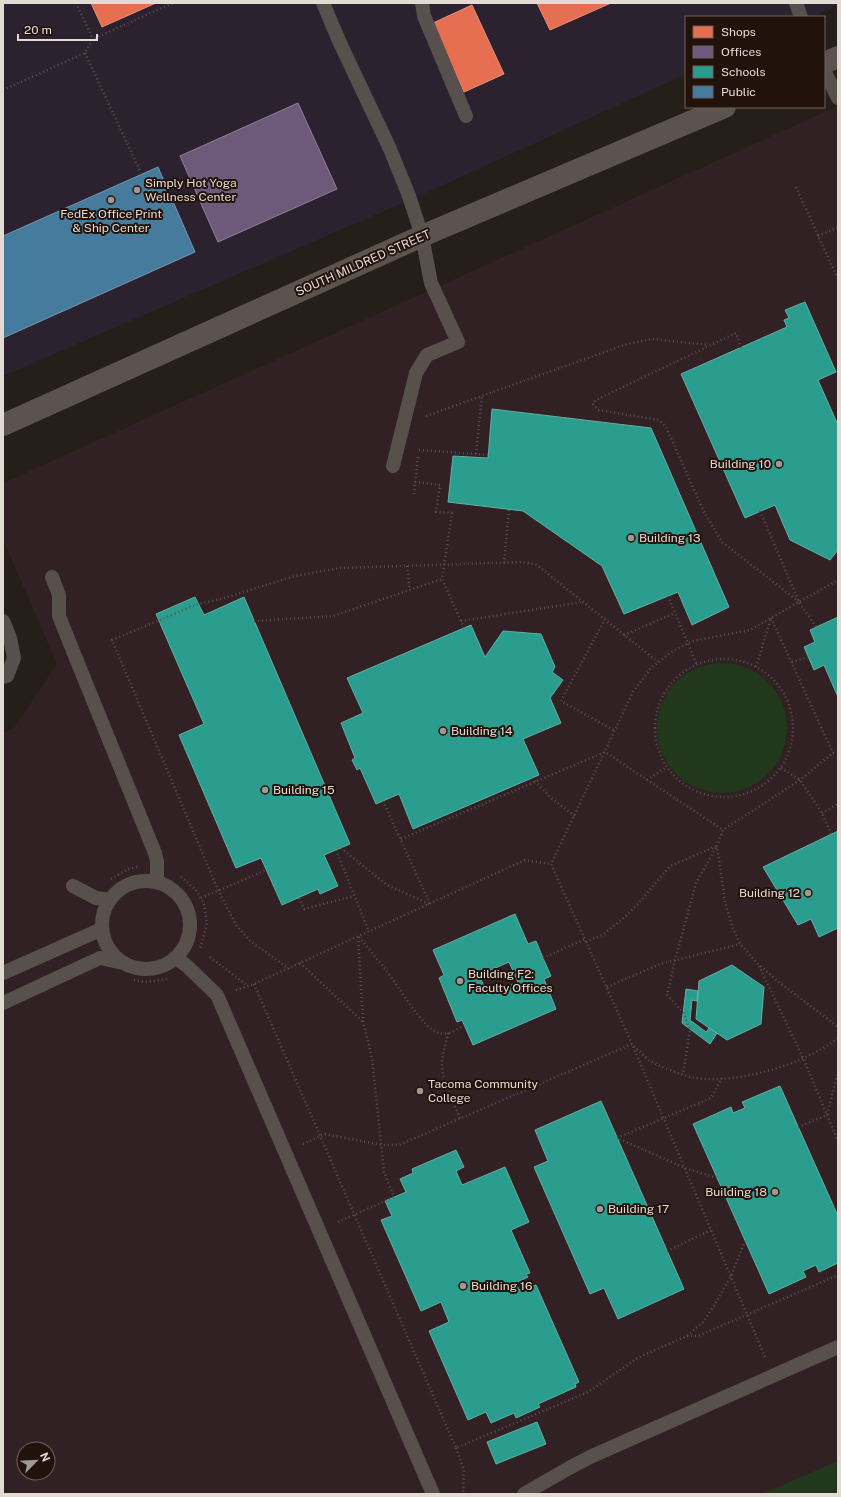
<svg xmlns="http://www.w3.org/2000/svg" width="841" height="1497" font-family="'Public Sans',sans-serif">
  <rect width="100%" height="100%" fill="#261e19"/>
  <path fill="#2c222f" d="M 3,3 L 838,3 L 838,5 L 812,17 L 686,17 L 686,74 L 428,192 L 3,376 Z"/>
  <path fill="#322124" fill-rule="evenodd" d="M 838,106 L 838,1494 L 3,1494 L 3,733 L 14,728 L 57,664 L 3,540 L 3,483 ZM 24,1449 L 48,1449 L 48,1473 L 24,1473 Z"/>
  <path fill="#21381d" d="M657 728a65 65 0 1 1 130 0a65 65 0 1 1-130 0Z
    M 838,1461 L 838,1494 L 762,1494 Z"/>
  <path fill="#e76f51" stroke="#e68f78" d="M 91,3 L 156,3 L 102,27 Z
    M 537,3 L 611,3 L 550,30 Z
    M 472,5 L 504,74 L 464,92 L 433,23 Z"/>
  <path fill="#6d597a" stroke="#918095" d="M 298,103 L 337,189 L 218,242 L 180,156 Z"/>
  <path fill="#2a9d8f" stroke="#62afa4" fill-rule="evenodd" d="M 805,302 L 836,372 L 818,380 L 838,425 L 838,550 L 830,560 L 790,540 L 775,505 L 745,518 L 681,374 L 787,327 L 784,320 L 789,318 L 785,310 Z
    M 492,409 L 651,428 L 729,607 L 692,625 L 678,592 L 624,614 L 602,566 L 523,511 L 448,502 L 453,456 L 488,458 Z
    M 195,597 L 204,615 L 244,597 L 350,844 L 324,855 L 338,886 L 320,894 L 318,889 L 282,905 L 261,858 L 236,868 L 179,735 L 204,724 L 156,614 Z
    M 838,617 L 838,697 L 824,665 L 814,670 L 804,647 L 815,642 L 810,630 Z
    M 471,625 L 485,657 L 503,631 L 541,634 L 555,667 L 552,672 L 563,680 L 550,698 L 561,723 L 523,739 L 539,775 L 413,829 L 399,794 L 376,804 L 360,768 L 357,770 L 352,760 L 355,758 L 341,723 L 363,713 L 347,678 Z
    M 838,831 L 838,928 L 819,937 L 811,919 L 798,925 L 763,867 Z
    M 515,914 L 528,944 L 536,941 L 543,958 L 551,976 L 544,979 L 556,1009 L 473,1045 L 462,1020 L 457,1022 L 439,978 L 444,975 L 433,950 ZM 509,962 L 518,982 L 488,995 L 479,975 Z
    M 732,965 L 764,987 L 761,1024 L 727,1040 L 696,1019 L 699,981 Z
    M 686,989 L 698,991 L 697,1001 L 692,1000 L 690,1020 L 706,1032 L 709,1028 L 717,1033 L 710,1044 L 682,1023 Z
    M 780,1086 L 838,1216 L 838,1263 L 819,1272 L 816,1265 L 803,1271 L 806,1277 L 769,1294 L 693,1124 L 731,1107 L 733,1113 L 745,1108 L 742,1102 Z
    M 601,1101 L 684,1289 L 618,1319 L 604,1288 L 590,1294 L 534,1167 L 548,1161 L 535,1130 Z
    M 456,1150 L 464,1167 L 456,1171 L 462,1185 L 505,1167 L 529,1222 L 511,1230 L 530,1273 L 526,1274 L 528,1277 L 516,1283 L 519,1290 L 531,1285 L 532,1286 L 536,1285 L 579,1382 L 575,1384 L 576,1387 L 538,1404 L 540,1407 L 516,1418 L 514,1413 L 491,1423 L 486,1412 L 468,1420 L 429,1331 L 449,1322 L 441,1302 L 421,1311 L 381,1220 L 392,1216 L 385,1201 L 406,1192 L 400,1179 L 413,1173 L 412,1169 Z
    M 537,1422 L 546,1444 L 496,1464 L 487,1442 Z"/>
  <path fill="#457b9d" stroke="#7598ae" d="M 158,167 L 195,252 L 3,338 L 3,236 Z"/>
  <g fill="none" stroke-linecap="round" stroke-linejoin="round">
    <path stroke="#59524e" stroke-width="2.5" stroke-dasharray="1 3" stroke-linecap="butt" d="M 76,3 L 93,39
      M 85,53 L 140,171
      M 3,90 L 85,53 L 93,39 L 173,3
      M 796,187 L 838,279
      M 818,236 L 838,227
      M 741,348 L 736,333 L 596,400 L 593,404 L 598,410 L 659,420 L 666,427 L 704,512 L 722,542 L 799,602
      M 426,416 L 627,344 L 653,339 L 708,345
      M 419,450 L 488,455
      M 476,454 L 482,396
      M 415,482 L 440,485 L 436,512 L 452,513 L 442,579 L 464,628
      M 414,494 L 418,457
      M 760,511 L 799,602 L 816,627
      M 504,563 L 509,509
      M 407,566 L 410,590
      M 668,596 L 697,665
      M 771,618 L 833,753
      M 605,619 L 561,701 L 615,731
      M 254,621 L 333,616 L 442,579
      M 461,621 L 583,602
      M 624,635 L 675,613
      M655 728a69 69 0 1 1 138 0a69 69 0 1 1-138 0Z
      M 792,662 L 808,657
      M 756,667 L 771,618
      M 838,754 L 833,753 L 800,780 L 723,830 L 717,846 L 725,902 L 732,926 L 740,944 L 758,964 L 779,982 L 838,1027
      M 781,768 L 800,780 L 822,813 L 831,834
      M 647,780 L 667,767
      M 535,781 L 551,798 L 575,816
      M 383,801 L 430,904
      M 822,813 L 838,804
      M 401,839 L 605,752 L 723,830
      M 341,848 L 387,885 L 429,904
      M 336,850 L 369,932
      M 181,877 L 196,890 L 204,904 L 207,923 L 200,949
      M 111,879 L 128,869 L 137,867
      M 201,898 L 266,870
      M 299,898 L 304,909 L 354,896
      M 359,937 C 368,948 377,959 386,970 C 397,984 423,1029 439,1033 C 448,1036 457,1029 464,1025
      M 586,942 L 604,934 L 626,916 L 638,904 L 670,866 L 717,846 L 696,883 L 675,960 L 667,995 L 683,1012 L 690,1030 L 683,1074
      M 210,957 L 248,986
      M 543,958 L 585,939
      M 300,963 L 362,1021
      M 759,966 L 803,1058 L 838,1141
      M 289,969 L 249,940 L 236,925 L 218,890 L 112,640 L 198,604 L 221,599 L 295,576 L 340,568 L 523,562 L 537,565 L 658,662
      M 134,980 L 144,982 L 169,979
      M 254,984 L 456,1448 L 588,1392 L 639,1357 L 687,1336 L 703,1322 L 714,1306 L 731,1276 L 745,1241
      M 607,987 L 660,964 L 740,944
      M 236,990 L 254,984 L 525,860 L 551,864
      M 448,1033 C 446,1042 443,1052 442,1061 C 441,1081 453,1101 460,1118
      M 634,1046 C 639,1051 644,1056 650,1061 C 656,1065 682,1075 690,1077 C 734,1086 803,1065 838,1038
      M 798,1127 L 827,1115 L 838,1073
      M 303,1144 L 325,1134 L 382,1145 L 399,1145 L 632,1044
      M 717,1178 L 685,1168 L 617,1138 L 711,1098 L 722,1078
      M 834,1207 L 838,1205
      M 338,1222 L 394,1197 L 384,1172 L 372,1058 L 363,1021 L 358,937
      M 667,1251 L 711,1230
      M 687,1336 L 698,1336 L 838,1275
      M 765,1357 L 632,1044 L 551,864 L 633,692 L 651,668 L 670,653 L 692,641 L 750,630 L 838,580
      M 456,1448 L 464,1470 L 463,1494"/>
    <path stroke="#58504c" stroke-width="14" d="M 323,3 L 340,43 L 390,149 L 409,196 L 422,236 L 431,283 L 458,342 L 427,355 L 416,373 L 393,466
      M 422,3 L 424,16 L 466,116
      M 796,3 L 801,17
      M 824,70 L 838,98
      M 52,577 L 59,595 L 59,616 L 75,656 L 155,853 L 157,861 L 157,882
      M 3,621 L 10,638 L 14,658 L 7,676 L 3,677
      M102 925a44 44 0 1 1 88 0a44 44 0 1 1-88 0Z
      M 73,886 L 96,898 L 110,900
      M 176,958 L 187,966 L 217,995 L 433,1494
      M 3,973 L 102,929
      M 3,1003 L 100,958 L 123,963
      M 524,1494 L 569,1468 L 590,1457 L 838,1347"/>
    <path stroke="#5c534e" stroke-width="22" d="M 824,63 L 838,57
      M 3,425 L 422,236 L 725,107"/>
  </g>
  <g fill="#a29893" stroke="#21130b" stroke-width="1.5">
    <circle cx="137" cy="190" r="4"/>
    <circle cx="111" cy="200" r="4"/>
    <circle cx="779" cy="464" r="4"/>
    <circle cx="631" cy="538" r="4"/>
    <circle cx="443" cy="731" r="4"/>
    <circle cx="265" cy="790" r="4"/>
    <circle cx="808" cy="893" r="4"/>
    <circle cx="460" cy="981" r="4"/>
    <circle cx="420" cy="1091" r="4"/>
    <circle cx="775" cy="1192" r="4"/>
    <circle cx="600" cy="1209" r="4"/>
    <circle cx="463" cy="1286" r="4"/>
  </g>
  <g text-anchor="middle" stroke-width="4" stroke-linejoin="round" paint-order="stroke">
    <g font-size="12" fill="#e4dad4" stroke="#21130b" text-anchor="start">
      <text x="145" y="187">Simply Hot Yoga<tspan x="145" dy="14">Wellness Center</tspan></text>
      <text x="111" y="218" text-anchor="middle">FedEx Office Print<tspan x="111" dy="14">&amp; Ship Center</tspan></text>
      <text x="771" y="468" text-anchor="end">Building 10</text>
      <text x="639" y="542">Building 13</text>
      <text x="451" y="735">Building 14</text>
      <text x="273" y="794">Building 15</text>
      <text x="800" y="897" text-anchor="end">Building 12</text>
      <text x="468" y="978">Building F2:<tspan x="468" dy="14">Faculty Offices</tspan></text>
      <text x="428" y="1088">Tacoma Community<tspan x="428" dy="14">College</tspan></text>
      <text x="767" y="1196" text-anchor="end">Building 18</text>
      <text x="608" y="1213">Building 17</text>
      <text x="471" y="1290">Building 16</text>
    </g>
    <g font-size="12" fill="#e4dad4" stroke="#21130b">
      <text transform="translate(363 263) rotate(-24)" y="4">SOUTH MILDRED STREET</text>
    </g>
  </g>
  <rect width="841" height="1497" fill="none" stroke="#e4dad4" stroke-width="8"/>
  <rect x="685" y="16" width="140" height="92" fill="#21130b" stroke="#6f635b"/>
  <rect x="693" y="26" width="20" height="12" fill="#e76f51" stroke="#6f635b"/>
  <text x="721" y="36" font-size="12" fill="#e4dad4">Shops</text>
  <rect x="693" y="46" width="20" height="12" fill="#6d597a" stroke="#6f635b"/>
  <text x="721" y="56" font-size="12" fill="#e4dad4">Offices</text>
  <rect x="693" y="66" width="20" height="12" fill="#2a9d8f" stroke="#6f635b"/>
  <text x="721" y="76" font-size="12" fill="#e4dad4">Schools</text>
  <rect x="693" y="86" width="20" height="12" fill="#457b9d" stroke="#6f635b"/>
  <text x="721" y="96" font-size="12" fill="#e4dad4">Public</text>
  <g transform="translate(36 1461) rotate(66)"><circle r="19" fill="#21130b" stroke="#6f635b"/>
  <path d="M0-3L7 15L0 10L-7 15Z" fill="#a29893"/>
  <text y="-6" font-size="11" font-weight="bold" text-anchor="middle" fill="#e4dad4">N</text>
  </g>
  <path d="M18 34v6h79v-6" fill="none" stroke="#e4dad4" stroke-width="2"/>
  <text x="24" y="34" font-size="12" fill="#e4dad4" stroke="#21130b" stroke-width="3" paint-order="stroke">20 m</text>
</svg>
